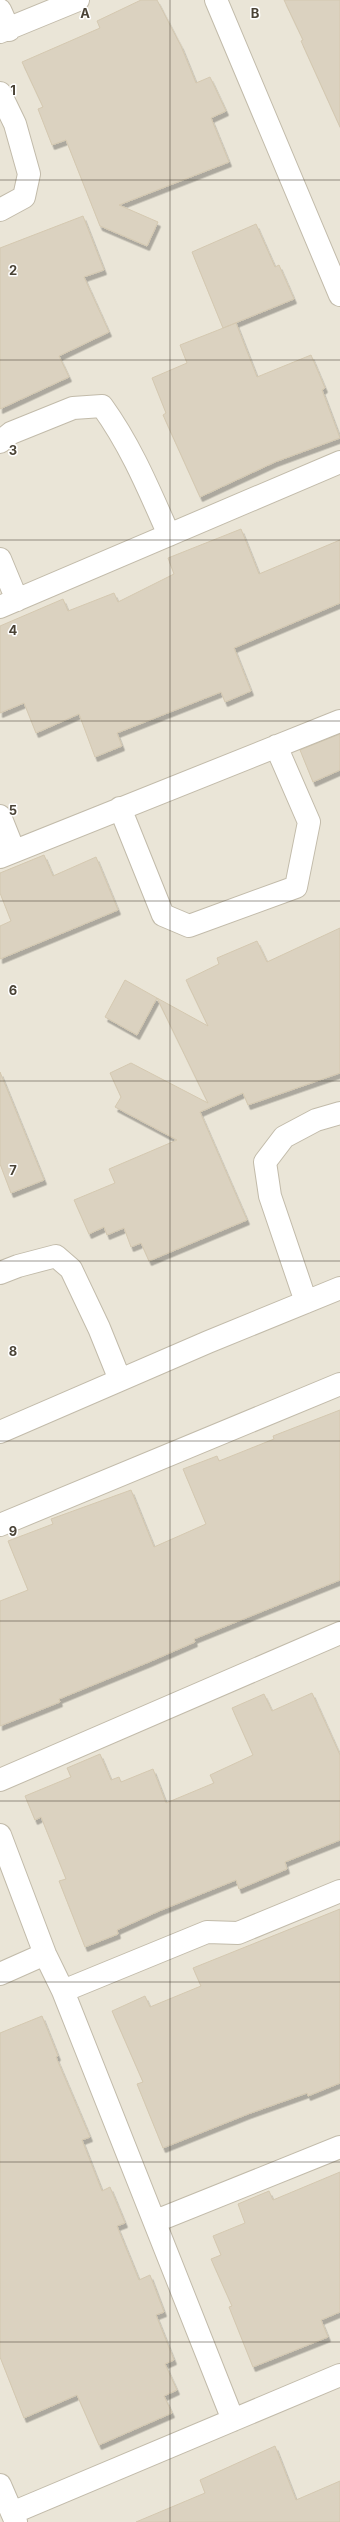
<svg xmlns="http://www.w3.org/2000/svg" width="340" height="2522" font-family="Inter,sans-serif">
  <defs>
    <filter id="shadow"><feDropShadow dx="2.5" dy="4.5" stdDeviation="0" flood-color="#0004"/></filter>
  </defs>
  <rect width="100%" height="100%" fill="#f6f2e9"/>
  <path fill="#eae5d7" d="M 0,0 L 340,0 L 340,2522 L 0,2522 Z"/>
  <path fill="#dbd2c0" stroke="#d4c8b0" filter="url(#shadow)" d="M 141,0 L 157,0 L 181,46 L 196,83 L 210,77 L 226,111 L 211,118 L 229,162 L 119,205 L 158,222 L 147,246 L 100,226 L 66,140 L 52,145 L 38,109 L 43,107 L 22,62 L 100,28 L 97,21 Z
    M 284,0 L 340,0 L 340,127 L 301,41 L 303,40 Z
    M 83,216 L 104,270 L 84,277 L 109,332 L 59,356 L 69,377 L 0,409 L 0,248 Z
    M 256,224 L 275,267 L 279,265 L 294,299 L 223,328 L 192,252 Z
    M 236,323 L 257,377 L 311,355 L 325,388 L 322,390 L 340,438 L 275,462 L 200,497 L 163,415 L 166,413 L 152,378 L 187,363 L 180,345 Z
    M 241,529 L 259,574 L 340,540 L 340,603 L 234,648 L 251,691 L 225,702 L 221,692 L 117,733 L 122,746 L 95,757 L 79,714 L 36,733 L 24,703 L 0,713 L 0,626 L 63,599 L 68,611 L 114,593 L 118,602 L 174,574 L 168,558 Z
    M 340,734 L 340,770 L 313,782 L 300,750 Z
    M 44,855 L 53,876 L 96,857 L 118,910 L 0,959 L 0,926 L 11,921 L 0,893 L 0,873 Z
    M 340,928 L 340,1073 L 248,1105 L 243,1093 L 200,1112 L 247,1220 L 149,1261 L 141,1243 L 131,1247 L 124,1228 L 107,1235 L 104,1227 L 89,1234 L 74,1200 L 115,1183 L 109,1169 L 177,1140 L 115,1107 L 121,1097 L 110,1073 L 131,1063 L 208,1103 L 157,998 L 208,1026 L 186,980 L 219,964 L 217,958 L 257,941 L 267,962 Z
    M 125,980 L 157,998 L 137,1035 L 105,1017 Z
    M 0,1072 L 44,1180 L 11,1193 L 0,1164 Z
    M 340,1410 L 340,1580 L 194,1639 L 195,1642 L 149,1662 L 59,1699 L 60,1702 L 0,1726 L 0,1601 L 28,1590 L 8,1541 L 53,1524 L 51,1519 L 131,1490 L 154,1547 L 206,1524 L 183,1469 L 217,1456 L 219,1461 L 274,1439 L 273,1436 Z
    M 312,1693 L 340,1755 L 340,1840 L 285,1862 L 287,1869 L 239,1889 L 236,1880 L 159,1911 L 117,1930 L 118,1934 L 85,1947 L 59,1881 L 66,1879 L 41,1817 L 35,1820 L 25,1796 L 71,1777 L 67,1768 L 100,1754 L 111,1780 L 119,1777 L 121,1782 L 153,1769 L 166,1803 L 214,1783 L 210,1775 L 253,1755 L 232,1708 L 264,1694 L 272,1711 Z
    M 340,1909 L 340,2083 L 308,2096 L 307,2093 L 248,2114 L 163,2148 L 137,2084 L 143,2082 L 112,2011 L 145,1996 L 150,2007 L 201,1986 L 193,1968 Z
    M 42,2016 L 58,2056 L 56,2057 L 90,2137 L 82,2140 L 102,2191 L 110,2187 L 125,2223 L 117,2226 L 139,2280 L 150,2275 L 164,2312 L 156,2315 L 174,2360 L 165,2364 L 177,2390 L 164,2396 L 172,2413 L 99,2445 L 77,2395 L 24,2418 L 0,2357 L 0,2033 Z
    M 340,2172 L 340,2312 L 321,2320 L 328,2337 L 253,2367 L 229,2307 L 232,2306 L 211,2259 L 221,2255 L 213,2236 L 245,2223 L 238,2204 L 269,2191 L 273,2200 Z
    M 275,2446 L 296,2500 L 340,2481 L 340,2522 L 136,2522 L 205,2493 L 200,2480 Z"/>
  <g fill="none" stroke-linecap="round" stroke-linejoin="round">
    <g stroke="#c2bbaa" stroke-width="24">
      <path id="minor" d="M 216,0 L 340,295
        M 0,10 L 9,30
        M 0,32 L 78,0
        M 0,93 L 15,124 L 29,174 L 24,197 L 0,210
        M 0,442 L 11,433 L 73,408 L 102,406 C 131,446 149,490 169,535
        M 0,559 L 17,600
        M 0,607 L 340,462
        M 120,808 L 163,915 L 189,926 L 296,887 L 309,822 L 276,746
        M 0,816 L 14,851
        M 0,857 L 340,721
        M 0,1273 L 18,1266 L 56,1256 L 71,1269 L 99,1328 L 120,1380
        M 306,1302 L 270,1196 L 265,1162 L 284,1137 L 316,1120 L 340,1113
        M 0,1432 L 208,1342 L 340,1288
        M 0,1525 L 340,1384
        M 0,1780 L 340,1633
        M 0,1835 L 45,1954 L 63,1991 L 233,2420
        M 0,1974 L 45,1954
        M 63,1991 L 207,1932 L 238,1933 L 340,1891
        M 156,2221 L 340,2147
        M 0,2485 L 16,2522
        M 12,2513 L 340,2375"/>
    </g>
    <use href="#minor" stroke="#fff" stroke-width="22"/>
  </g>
  <path fill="none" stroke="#4a4336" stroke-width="1" stroke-opacity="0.55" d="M 170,0 L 170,2522M 0,180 L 340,180M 0,360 L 340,360M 0,540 L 340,540M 0,721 L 340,721M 0,901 L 340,901M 0,1081 L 340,1081M 0,1261 L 340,1261M 0,1441 L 340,1441M 0,1621 L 340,1621M 0,1801 L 340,1801M 0,1982 L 340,1982M 0,2162 L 340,2162M 0,2342 L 340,2342"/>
  <g font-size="13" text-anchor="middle" font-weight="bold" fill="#4a4336" stroke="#fff" stroke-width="3" stroke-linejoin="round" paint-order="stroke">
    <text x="85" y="18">A</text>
    <text x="255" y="18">B</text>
    <text x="13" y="95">1</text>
    <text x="13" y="275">2</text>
    <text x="13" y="455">3</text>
    <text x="13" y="635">4</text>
    <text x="13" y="815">5</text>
    <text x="13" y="995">6</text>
    <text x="13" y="1175">7</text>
    <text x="13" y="1356">8</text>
    <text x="13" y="1536">9</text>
  </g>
</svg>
